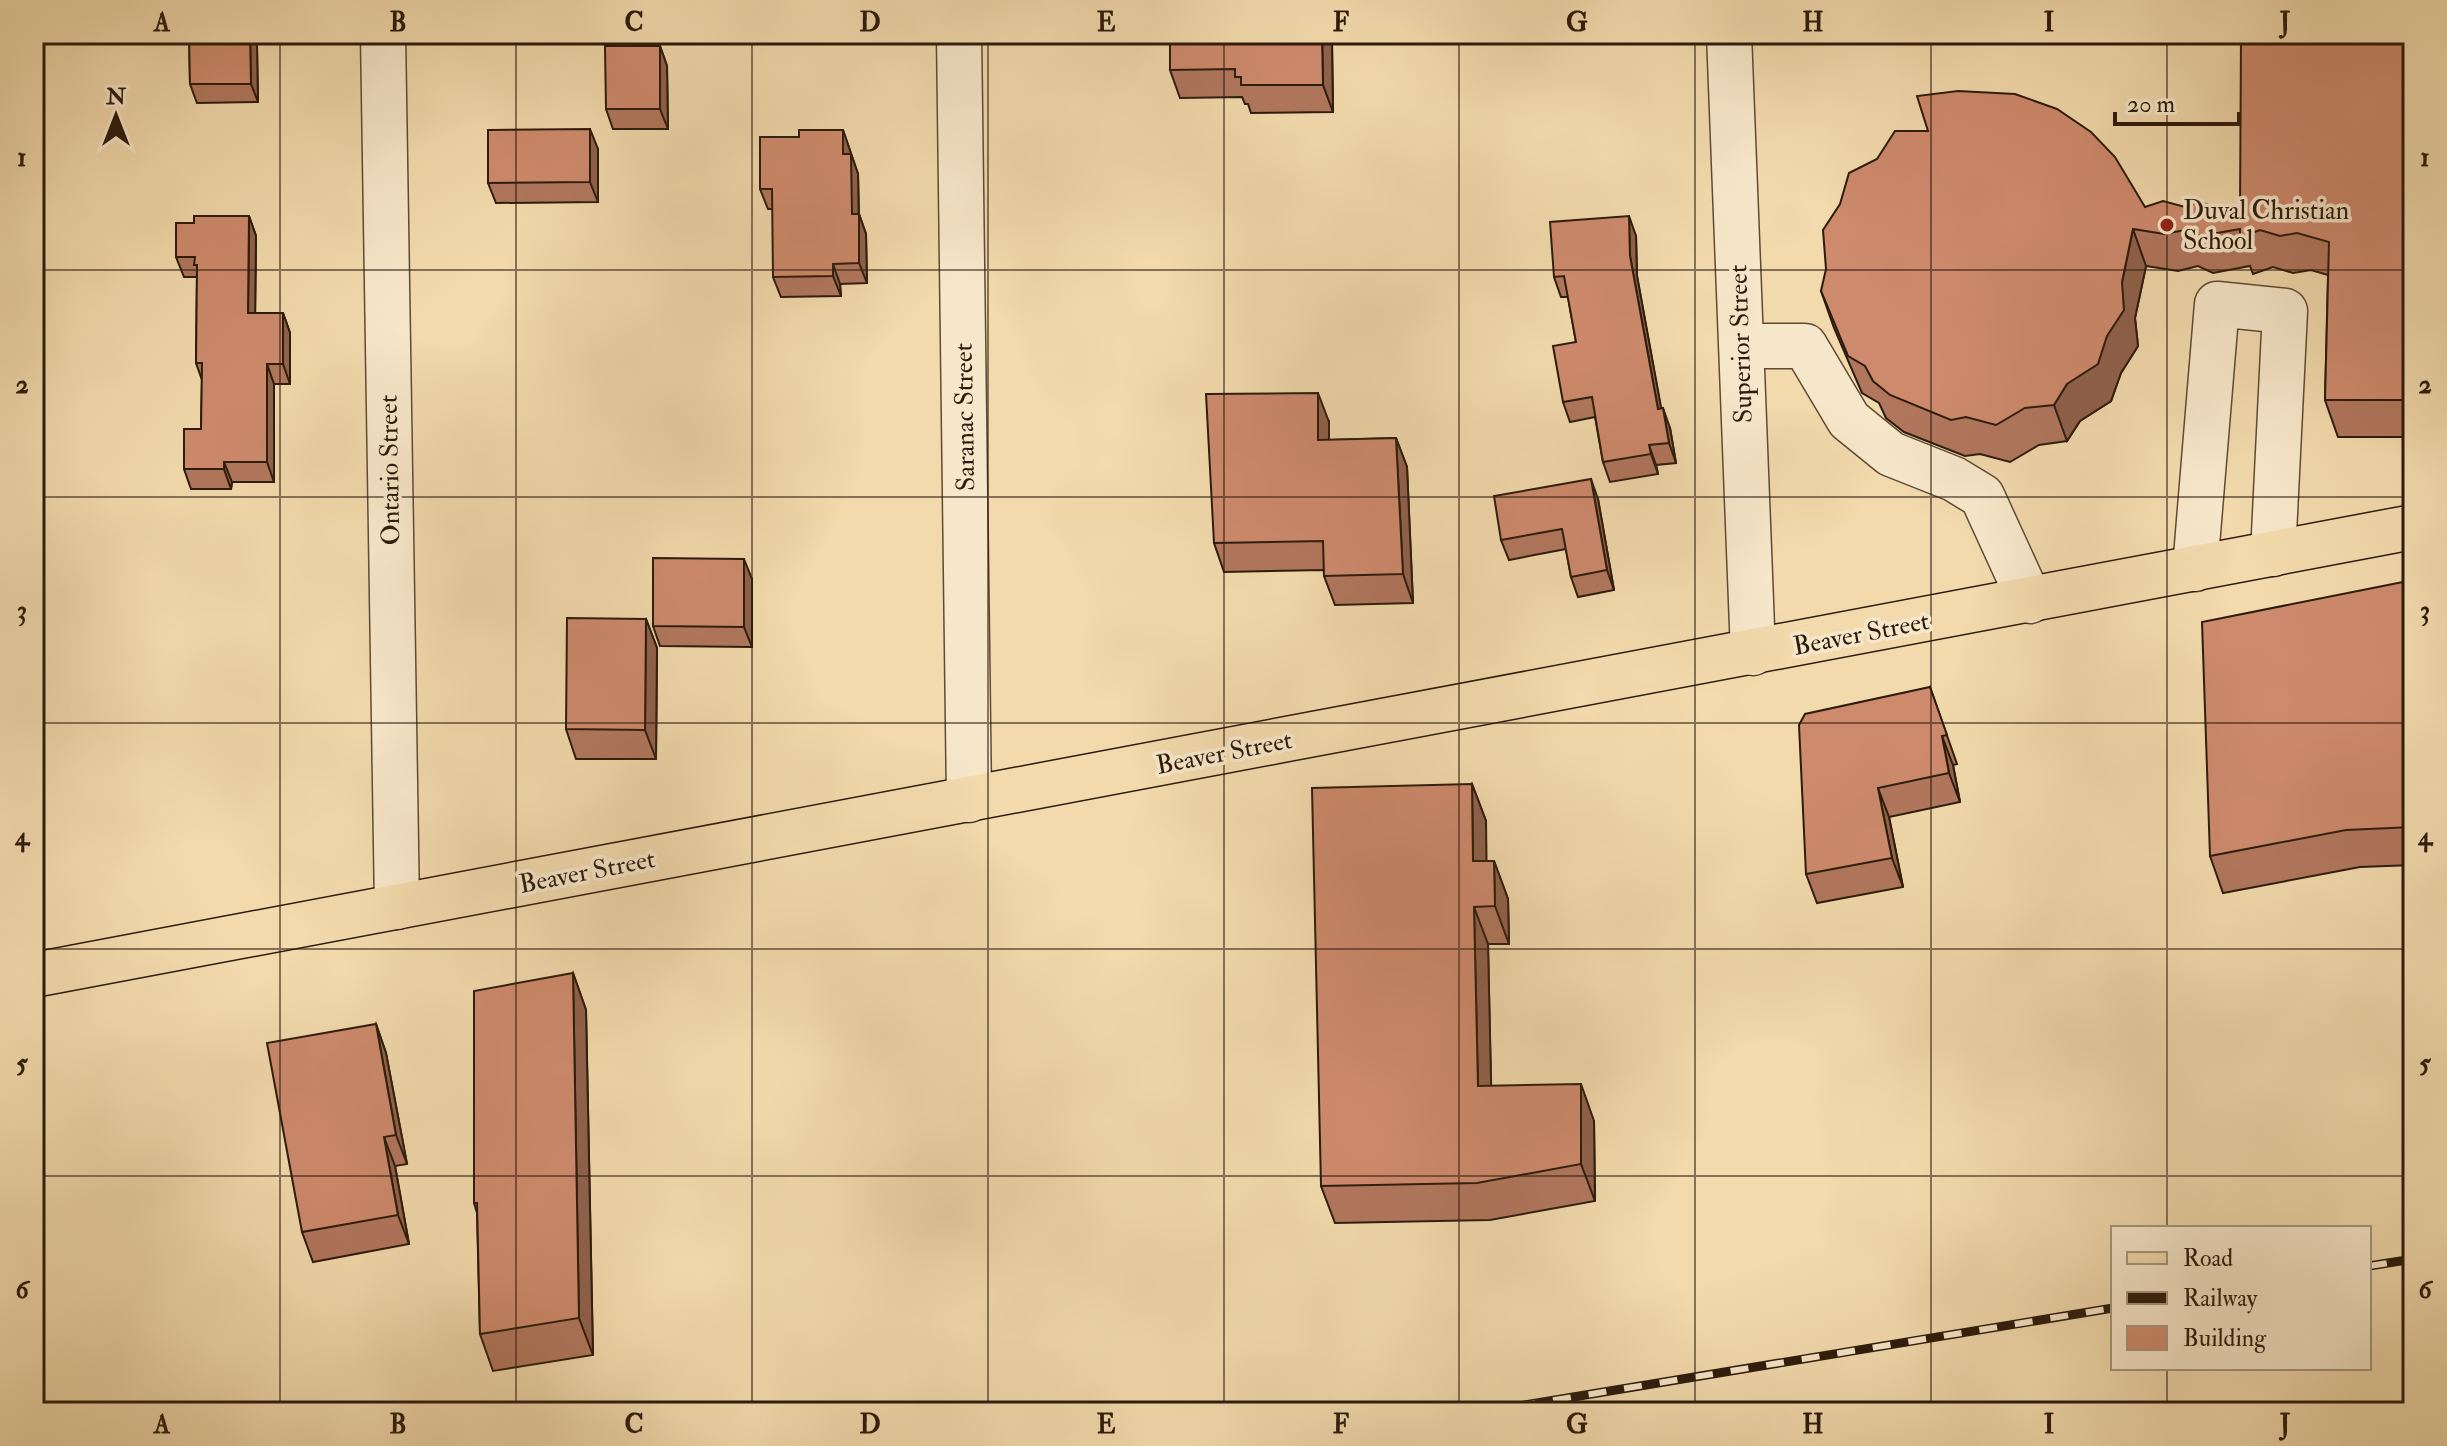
<svg xmlns="http://www.w3.org/2000/svg" width="2447" height="1446" font-family="'IM FELL Double Pica',serif">
  <rect width="100%" height="100%" fill="#f2daad"/>
  <filter id="stains"><feTurbulence type="fractalNoise" baseFrequency=".0025" numOctaves="4"/><feColorMatrix values="0 0 0 0 .2 0 0 0 0 .09 0 0 0 0 .02 0 0 0 .5 -.17"/></filter>
  <radialGradient id="worn" r=".72"><stop offset=".6" stop-color="#630" stop-opacity="0"/><stop offset="1" stop-color="#630" stop-opacity=".3"/></radialGradient>
  <g fill="none" stroke-linecap="round" stroke-linejoin="round">
    <g stroke="#5e4b34" stroke-width="47">
      <path id="minor" d="M 383,34 L 397,907
        M 959,34 L 969,800
        M 1729,34 L 1753,653
        M 1741,346 L 1805,346 L 1849,420 L 1891,454 L 1954,479 L 1982,496 L 2030,601
        M 2195,569 L 2217,304 L 2285,311 L 2273,554"/>
    </g>
    <g stroke="#2c1b0c" stroke-width="47">
      <path id="major" d="M 34,975 L 2413,527"/>
    </g>
    <use href="#minor" stroke="#f7e7ca" stroke-width="44"/>
    <use href="#major" stroke="#f2daad" stroke-width="44"/>
    <g stroke="#2c1b0c" stroke-width="9">
      <path id="rail" d="M 2369,1266 L 2413,1259
        M 1482,1412 L 2113,1308"/>
    </g>
    <use href="#rail" stroke="#f7e7ca" stroke-width="6" stroke-dasharray="18" stroke-linecap="butt"/>
  </g>
  <path fill="#b1775e" stroke="#2c1b0c" stroke-width="2" d="M 189,34 L 253,34 L 257,46 L 258,102 L 197,103 L 190,84 Z
    M 1056,34 L 1135,34 L 1135,40 L 1059,41 Z
    M 2413,34 L 2413,437 L 2338,437 L 2325,400 L 2328,275 L 2311,270 L 2293,273 L 2273,267 L 2253,274 L 2250,266 L 2213,273 L 2198,266 L 2178,271 L 2146,266 L 2135,318 L 2138,346 L 2121,373 L 2111,401 L 2080,421 L 2067,441 L 2039,445 L 2010,462 L 1980,454 L 1965,456 L 1904,432 L 1886,418 L 1879,403 L 1862,393 L 1834,328 L 1821,291 L 2145,207 L 2185,207 L 2240,215 Z
    M 1332,42 L 1333,112 L 1251,113 L 1248,104 L 1245,104 L 1242,97 L 1180,98 L 1170,70 Z
    M 660,46 L 667,66 L 668,129 L 613,129 L 606,109 Z
    M 843,130 L 858,174 L 859,214 L 866,234 L 867,283 L 840,284 L 841,296 L 781,297 L 773,277 L 773,209 L 768,209 L 760,189 L 799,137 Z
    M 598,149 L 598,202 L 496,203 L 488,183 Z
    M 249,216 L 256,236 L 255,313 L 283,313 L 290,333 L 290,384 L 274,384 L 274,482 L 232,482 L 231,489 L 191,489 L 184,469 L 201,429 L 202,380 L 196,363 L 197,277 L 184,277 L 176,257 L 194,223 Z
    M 1636,236 L 1637,276 L 1661,409 L 1670,428 L 1676,463 L 1656,465 L 1658,474 L 1610,482 L 1603,462 L 1595,417 L 1570,422 L 1563,402 L 1576,342 L 1568,297 L 1561,297 L 1554,277 Z
    M 1329,422 L 1329,440 L 1396,438 L 1407,467 L 1413,603 L 1335,605 L 1324,576 L 1324,570 L 1224,572 L 1214,543 Z
    M 1598,499 L 1614,590 L 1578,597 L 1571,577 L 1566,549 L 1509,560 L 1501,540 Z
    M 752,579 L 752,647 L 660,646 L 653,626 Z
    M 2413,580 L 2413,865 L 2360,867 L 2223,893 L 2210,856 Z
    M 646,619 L 657,648 L 656,759 L 576,759 L 566,729 Z
    M 1930,687 L 1957,764 L 1953,765 L 1960,802 L 1889,817 L 1903,887 L 1817,903 L 1806,874 Z
    M 1472,784 L 1486,821 L 1486,861 L 1494,861 L 1508,899 L 1509,944 L 1488,944 L 1491,1086 L 1594,1121 L 1595,1201 L 1490,1220 L 1335,1223 L 1321,1186 Z
    M 573,973 L 586,1010 L 593,1355 L 493,1371 L 480,1334 L 477,1213 L 474,1203 Z
    M 376,1024 L 386,1053 L 407,1164 L 395,1166 L 409,1244 L 313,1262 L 302,1232 Z"/>
  <path fill="#90614c" stroke="#2c1b0c" stroke-width="2" d="M 250,34 L 253,34 L 257,46 L 258,102 L 251,84 Z
    M 1322,34 L 1329,34 L 1332,42 L 1333,112 L 1323,85 Z
    M 660,46 L 667,66 L 668,129 L 660,109 Z
    M 590,129 L 598,149 L 598,202 L 590,182 Z
    M 843,130 L 858,174 L 859,234 L 852,214 L 843,154 Z
    M 859,214 L 866,234 L 867,283 L 859,263 Z
    M 249,216 L 256,236 L 255,333 L 248,313 Z
    M 1629,216 L 1636,236 L 1637,276 L 1665,429 L 1658,409 L 1630,256 Z
    M 2133,229 L 2146,266 L 2135,318 L 2138,346 L 2121,373 L 2111,401 L 2080,421 L 2067,441 L 2054,405 L 2067,384 L 2107,336 L 2122,282 Z
    M 833,264 L 840,284 L 841,296 L 833,276 Z
    M 283,313 L 290,333 L 290,384 L 283,364 Z
    M 267,364 L 274,384 L 274,482 L 267,462 Z
    M 1318,393 L 1329,422 L 1329,470 L 1318,440 Z
    M 1663,408 L 1670,428 L 1676,463 L 1669,443 Z
    M 1396,438 L 1407,467 L 1413,603 L 1403,574 Z
    M 1649,445 L 1656,465 L 1658,474 L 1651,454 Z
    M 224,462 L 232,482 L 231,489 L 224,469 Z
    M 1591,479 L 1598,499 L 1614,590 L 1607,570 Z
    M 744,559 L 752,579 L 752,647 L 744,627 Z
    M 646,619 L 657,648 L 656,759 L 645,730 Z
    M 1942,736 L 1953,765 L 1960,802 L 1949,773 Z
    M 1472,784 L 1486,821 L 1487,899 L 1473,861 Z
    M 1878,788 L 1889,817 L 1903,887 L 1892,858 Z
    M 1494,861 L 1508,899 L 1509,944 L 1495,906 Z
    M 1474,907 L 1488,944 L 1492,1124 L 1478,1086 Z
    M 573,973 L 586,1010 L 593,1355 L 579,1318 Z
    M 376,1024 L 386,1053 L 407,1164 L 396,1135 Z
    M 1581,1084 L 1594,1121 L 1595,1201 L 1581,1164 Z
    M 384,1137 L 395,1166 L 409,1244 L 398,1215 Z"/>
  <path fill="#ce8a6d" stroke="#2c1b0c" stroke-width="2" d="M 189,34 L 250,34 L 251,84 L 190,84 Z
    M 1170,34 L 1322,34 L 1323,85 L 1241,85 L 1241,77 L 1235,77 L 1235,69 L 1170,70 Z
    M 2241,34 L 2413,34 L 2413,400 L 2325,400 L 2329,242 L 2297,233 L 2280,236 L 2260,230 L 2240,237 L 2240,229 L 2200,236 L 2185,230 L 2164,234 L 2133,229 L 2122,282 L 2124,310 L 2107,336 L 2098,364 L 2067,384 L 2054,405 L 2025,408 L 1996,425 L 1966,417 L 1951,420 L 1890,395 L 1873,381 L 1865,366 L 1848,356 L 1821,291 L 1826,269 L 1823,230 L 1840,204 L 1849,173 L 1877,159 L 1895,131 L 1928,131 L 1917,96 L 1958,91 L 2015,94 L 2057,109 L 2091,132 L 2115,157 L 2145,207 L 2163,201 L 2185,207 L 2200,202 L 2240,215 Z
    M 605,46 L 660,46 L 660,109 L 606,109 Z
    M 590,129 L 590,182 L 488,183 L 488,130 Z
    M 799,130 L 843,130 L 843,154 L 851,154 L 852,214 L 859,214 L 859,263 L 833,264 L 833,276 L 773,277 L 772,189 L 760,189 L 760,137 L 799,137 Z
    M 194,216 L 249,216 L 248,313 L 283,313 L 283,364 L 267,364 L 267,462 L 224,462 L 224,469 L 184,469 L 184,429 L 201,429 L 202,363 L 196,363 L 197,265 L 194,265 L 195,257 L 176,257 L 176,223 L 194,223 Z
    M 1629,216 L 1630,256 L 1658,409 L 1663,408 L 1669,443 L 1649,445 L 1651,454 L 1603,462 L 1592,397 L 1563,402 L 1553,346 L 1576,342 L 1564,276 L 1554,277 L 1550,222 Z
    M 1318,393 L 1318,440 L 1396,438 L 1403,574 L 1324,576 L 1323,541 L 1214,543 L 1206,394 Z
    M 1591,479 L 1607,570 L 1571,577 L 1562,529 L 1501,540 L 1494,496 Z
    M 653,558 L 744,559 L 744,627 L 653,626 Z
    M 2413,580 L 2413,827 L 2346,830 L 2210,856 L 2202,622 Z
    M 567,618 L 646,619 L 645,730 L 566,729 Z
    M 1930,687 L 1947,735 L 1942,736 L 1949,773 L 1878,788 L 1892,858 L 1806,874 L 1799,725 L 1805,714 Z
    M 1472,784 L 1473,861 L 1494,861 L 1495,906 L 1474,907 L 1478,1086 L 1581,1084 L 1581,1164 L 1477,1183 L 1321,1186 L 1312,788 Z
    M 573,973 L 579,1318 L 480,1334 L 477,1203 L 474,1203 L 474,991 Z
    M 376,1024 L 396,1135 L 384,1137 L 398,1215 L 302,1232 L 267,1043 Z"/>
  <path fill="none" stroke="#2c1b0c" stroke-width="2" stroke-opacity="0.55" d="M 280,34 L 280,1412M 516,34 L 516,1412M 752,34 L 752,1412M 988,34 L 988,1412M 1224,34 L 1224,1412M 1459,34 L 1459,1412M 1695,34 L 1695,1412M 1931,34 L 1931,1412M 2167,34 L 2167,1228M 34,270 L 2413,270M 34,497 L 2413,497M 34,723 L 2413,723M 34,949 L 2413,949M 34,1176 L 2413,1176M 2167,1368 L 2167,1412"/>
  <circle fill="#8f2418" stroke="#f7e7ca" stroke-width="3" cx="2167" cy="225" r="8"/>
  <g text-anchor="middle" stroke-width="7" stroke-linejoin="round" paint-order="stroke">
    <g font-size="26" fill="#2c1b0c" stroke="#f7e7ca" text-anchor="start">
      <text x="2183" y="219">Duval Christian<tspan x="2183" dy="30">School</tspan></text>
    </g>
    <g font-size="26" fill="#2c1b0c" stroke="#f7e7ca">
      <text transform="translate(1740 344) rotate(-92)" y="9">Superior Street</text>
      <text transform="translate(964 417) rotate(-91)" y="9">Saranac Street</text>
      <text transform="translate(389 470) rotate(-91)" y="9">Ontario Street</text>
      <text transform="translate(1861 633) rotate(-11)" y="9">Beaver Street</text>
      <text transform="translate(1224 752) rotate(-11)" y="9">Beaver Street</text>
      <text transform="translate(587 871) rotate(-11)" y="9">Beaver Street</text>
    </g>
  </g>
  <rect width="2447" height="1446" fill="none" stroke="#f2daad" stroke-width="88"/>
  <rect x="2111" y="1226" width="260" height="144" fill="#f7e7ca" stroke="#a6957e" stroke-width="2"/>
  <rect x="2127" y="1252" width="40" height="12" fill="#f2daad" stroke="#a6957e" stroke-width="2"/>
  <text x="2183" y="1266" font-size="24" fill="#2c1b0c">Road</text>
  <rect x="2127" y="1292" width="40" height="12" fill="#2c1b0c" stroke="#a6957e" stroke-width="2"/>
  <text x="2183" y="1306" font-size="24" fill="#2c1b0c">Railway</text>
  <rect x="2127" y="1326" width="40" height="24" fill="#ce8a6d" stroke="#a6957e" stroke-width="2"/>
  <text x="2183" y="1346" font-size="24" fill="#2c1b0c">Building</text>
  <g transform="translate(116 116)" stroke="#f7e7ca" stroke-width="6" paint-order="stroke">
  <path d="M0-6L14 30L0 20L-14 30Z" fill="#2c1b0c"/>
  <text y="-12" font-size="22" font-weight="bold" text-anchor="middle" fill="#2c1b0c">N</text>
  </g>
  <path d="M2115 112v12h124v-12" fill="none" stroke="#2c1b0c" stroke-width="4"/>
  <text x="2127" y="112" font-size="24" fill="#2c1b0c" stroke="#f7e7ca" stroke-width="6" paint-order="stroke">20 m</text>
  <rect x="44" y="44" width="2359" height="1358" fill="none" stroke="#2c1b0c" stroke-width="3"/>
  <g font-size="26" text-anchor="middle" font-weight="bold" fill="#2c1b0c">
    <text x="162" y="31">A</text>
    <text x="398" y="31">B</text>
    <text x="634" y="31">C</text>
    <text x="870" y="31">D</text>
    <text x="1106" y="31">E</text>
    <text x="1341" y="31">F</text>
    <text x="1577" y="31">G</text>
    <text x="1813" y="31">H</text>
    <text x="2049" y="31">I</text>
    <text x="2285" y="31">J</text>
    <text x="22" y="166">1</text>
    <text x="2425" y="166">1</text>
    <text x="22" y="393">2</text>
    <text x="2425" y="393">2</text>
    <text x="22" y="619">3</text>
    <text x="2425" y="619">3</text>
    <text x="22" y="845">4</text>
    <text x="2425" y="845">4</text>
    <text x="22" y="1072">5</text>
    <text x="2425" y="1072">5</text>
    <text x="22" y="1298">6</text>
    <text x="2425" y="1298">6</text>
    <text x="162" y="1433">A</text>
    <text x="398" y="1433">B</text>
    <text x="634" y="1433">C</text>
    <text x="870" y="1433">D</text>
    <text x="1106" y="1433">E</text>
    <text x="1341" y="1433">F</text>
    <text x="1577" y="1433">G</text>
    <text x="1813" y="1433">H</text>
    <text x="2049" y="1433">I</text>
    <text x="2285" y="1433">J</text>
  </g>
  <rect width="100%" height="100%" filter="url(#stains)"/>
  <rect width="100%" height="100%" fill="url(#worn)"/>
</svg>
